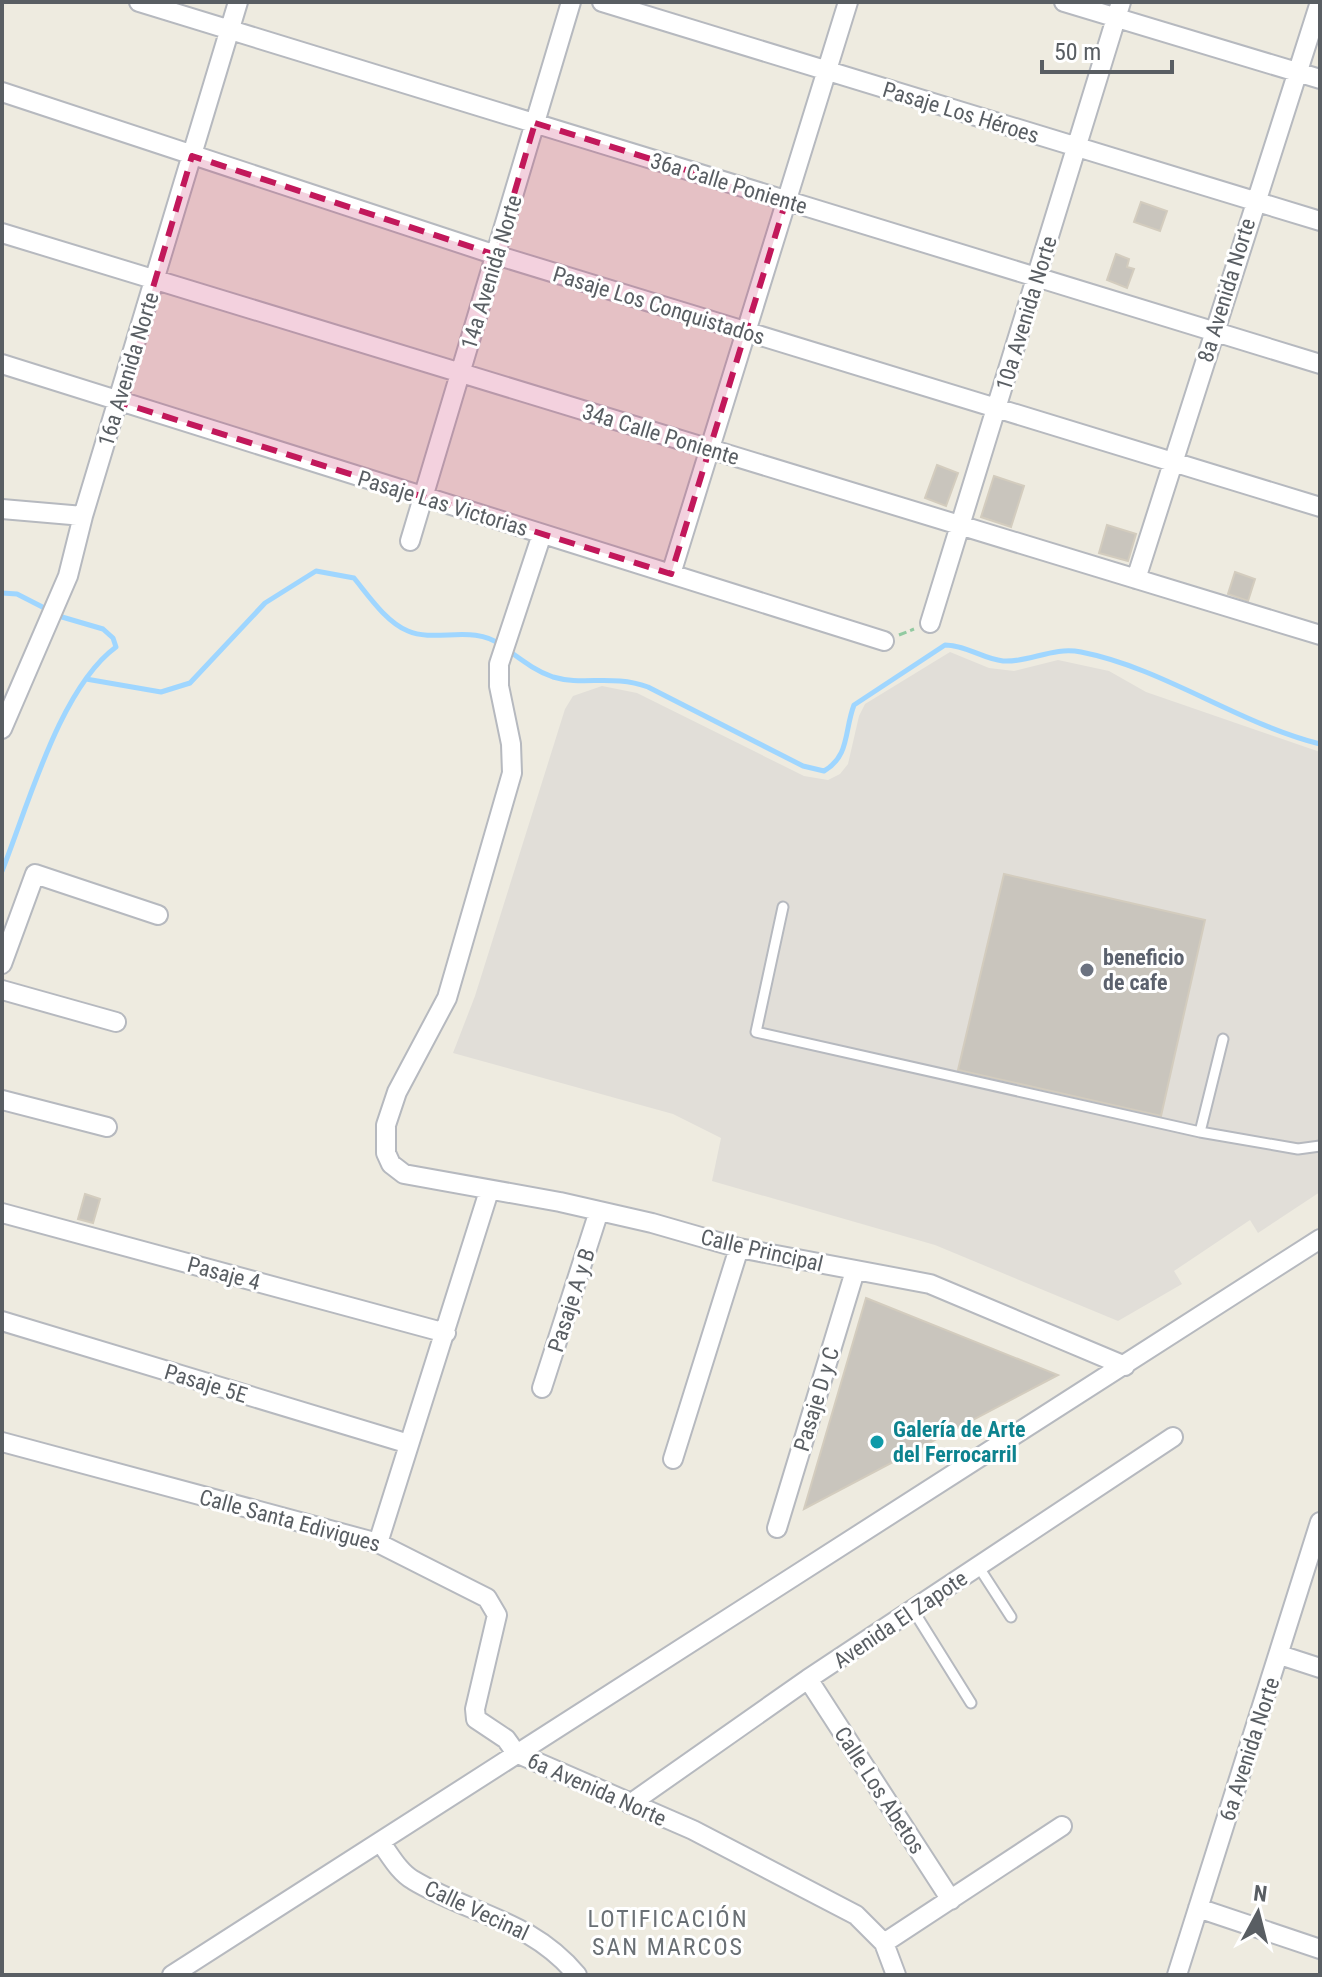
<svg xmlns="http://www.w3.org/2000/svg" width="1322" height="1977" font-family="'Roboto Condensed',sans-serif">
  <rect width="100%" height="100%" fill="#eeebe0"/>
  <path fill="#e1ded8" d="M 950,652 L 989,668 L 1014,671 L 1058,660 L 1109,671 L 1146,692 L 1320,752 L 1320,1192 L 1258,1233 L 1250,1220 L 1174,1271 L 1182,1284 L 1118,1321 L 935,1245 L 712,1181 L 721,1138 L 673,1114 L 453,1053 L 475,996 L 565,709 L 573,696 L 602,686 L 637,693 L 804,776 L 828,780 L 840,774 L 848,764 L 859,716 L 865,704 Z"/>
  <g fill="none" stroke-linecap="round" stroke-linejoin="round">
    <path stroke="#9fd6ff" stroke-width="5" d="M 2,593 L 17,594 L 62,617 L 103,629 L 113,638 L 116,647 C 60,688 28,806 2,871
      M 509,651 C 523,661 536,671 553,677 C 583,686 612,674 648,687 L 803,766 L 824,771 C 850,756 844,731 854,705 L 945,645 C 966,645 983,659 1003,661 C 1029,663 1053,646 1081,652 C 1163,668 1237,723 1320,744
      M 86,679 L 161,692 L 190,683 L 265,603 L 316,571 L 354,578 C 368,595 386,622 408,631 C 436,643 473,624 501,645"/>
  </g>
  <path fill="#c9c5bd" stroke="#d3ccbe" stroke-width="2" d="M 1141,202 L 1167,211 L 1160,231 L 1134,222 Z
    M 1116,254 L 1129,259 L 1127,267 L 1134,269 L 1127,288 L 1107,280 Z
    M 937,465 L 958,473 L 946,506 L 925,498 Z
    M 994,476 L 1024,486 L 1011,527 L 981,517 Z
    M 1107,525 L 1136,534 L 1128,561 L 1099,553 Z
    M 1235,572 L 1255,579 L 1248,601 L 1228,594 Z
    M 1004,874 L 1205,920 L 1161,1116 L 958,1070 Z
    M 85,1194 L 100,1199 L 93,1223 L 78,1219 Z
    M 866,1298 L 1058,1375 L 804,1509 Z"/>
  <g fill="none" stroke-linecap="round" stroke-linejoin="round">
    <g stroke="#b6b9bf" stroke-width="13">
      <path id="service" d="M 783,907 L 756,1032 L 1200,1132 L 1298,1149 L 1320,1146
        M 1200,1132 L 1223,1039
        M 978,1566 L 1011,1617
        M 913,1610 L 971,1703"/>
    </g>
    <g stroke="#b6b9bf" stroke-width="22">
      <path id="minor" d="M 139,2 L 1320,364
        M 602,2 L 1320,221
        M 1064,2 L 1320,79
        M 2,92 L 496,255 L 1320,507
        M 2,233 L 1320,635
        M 2,364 L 884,641
        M 2,509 L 83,516
        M 542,534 L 499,664 L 499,686 L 511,744 L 512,773 L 447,998 L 397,1092 L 386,1125 L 386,1153 L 391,1164 L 404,1174 L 560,1202 L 652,1223 L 739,1248 L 930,1284 L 1125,1366
        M 410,541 L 571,2
        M 671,574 L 848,2
        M 1136,579 L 1320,2
        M 930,623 L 1121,2
        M 2,729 L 68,576 L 83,516 L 238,2
        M 2,964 L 35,874 L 158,915
        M 2,990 L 116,1022
        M 2,1100 L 107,1127
        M 2,1213 L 446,1333
        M 2,1321 L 409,1444
        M 542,1388 L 599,1211
        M 2,1442 L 378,1543 L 487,1598 L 497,1615 L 475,1709 L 476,1719 L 506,1739 L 516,1753 L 693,1830 L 856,1915 L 884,1943 L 896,1975
        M 673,1459 L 739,1248
        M 777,1528 L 855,1271
        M 378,1543 L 489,1191
        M 1280,1655 L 1320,1668
        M 808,1679 L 951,1900
        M 630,1804 L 808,1679 L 1173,1437
        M 381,1843 C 390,1855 399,1872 413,1880 C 471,1915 530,1919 577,1975
        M 1198,1908 L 1320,1949
        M 884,1943 L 1062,1826
        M 172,1975 L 1320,1239
        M 1177,1975 L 1320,1522"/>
    </g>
    <path stroke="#92caa1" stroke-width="3" stroke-dasharray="8 4" stroke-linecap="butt" d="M 899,635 L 914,629"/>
    <use href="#service" stroke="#fff" stroke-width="9"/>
    <use href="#minor" stroke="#fff" stroke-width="18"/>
  </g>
  <path fill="#c2185b" fill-opacity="0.2" stroke="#c2185b" stroke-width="6" stroke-dasharray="16 10" stroke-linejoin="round" d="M 535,123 L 786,201 L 671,574 L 119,402 L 192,156 L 496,255 Z"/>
  <circle fill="#6b7280" stroke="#fff" stroke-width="3" cx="1087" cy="970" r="8"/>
  <circle fill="#0f9aa8" stroke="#fff" stroke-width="3" cx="877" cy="1442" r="8"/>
  <g text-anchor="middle" stroke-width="6" stroke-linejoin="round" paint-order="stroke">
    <g font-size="22" fill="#595e63" stroke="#fff">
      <text transform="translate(961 112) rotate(17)" y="8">Pasaje Los Héroes</text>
      <text transform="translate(729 183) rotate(17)" y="8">36a Calle Poniente</text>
      <text transform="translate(491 272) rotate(-73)" y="8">14a Avenida Norte</text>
      <text transform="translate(1226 290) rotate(-73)" y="8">8a Avenida Norte</text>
      <text transform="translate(659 305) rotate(17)" y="8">Pasaje Los Conquistados</text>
      <text transform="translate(1026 313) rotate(-73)" y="8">10a Avenida Norte</text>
      <text transform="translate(128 369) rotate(-73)" y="8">16a Avenida Norte</text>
      <text transform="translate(661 434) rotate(17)" y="8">34a Calle Poniente</text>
      <text transform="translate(443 503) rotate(17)" y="8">Pasaje Las Victorias</text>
      <text transform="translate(762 1250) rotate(13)" y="8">Calle Principal</text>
      <text transform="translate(224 1273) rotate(15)" y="8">Pasaje 4</text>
      <text transform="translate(571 1300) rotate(-72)" y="8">Pasaje A y B</text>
      <text transform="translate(206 1383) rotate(17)" y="8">Pasaje 5E</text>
      <text transform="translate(816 1399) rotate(-73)" y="8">Pasaje D y C</text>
      <text transform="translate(290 1520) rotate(15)" y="8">Calle Santa Edivigues</text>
      <text transform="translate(900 1619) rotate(-34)" y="8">Avenida El Zapote</text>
      <text transform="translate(1249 1749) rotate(-72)" y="8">6a Avenida Norte</text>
      <text transform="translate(597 1789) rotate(24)" y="8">6a Avenida Norte</text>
      <text transform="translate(880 1790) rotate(57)" y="8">Calle Los Abetos</text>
      <text transform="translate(477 1910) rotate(25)" y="8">Calle Vecinal</text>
    </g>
    <g font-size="22" font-weight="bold" fill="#5b616d" stroke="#fff" text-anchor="start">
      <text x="1103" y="965">beneficio<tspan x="1103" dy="25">de cafe</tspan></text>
    </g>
    <g font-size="22" font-weight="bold" fill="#0d838f" stroke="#fff" text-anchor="start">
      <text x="893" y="1437">Galería de Arte<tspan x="893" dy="25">del Ferrocarril</tspan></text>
    </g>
    <g font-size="24" letter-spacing="2" fill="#6a7075" stroke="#fff">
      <text x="668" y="1927">LOTIFICACIÓN<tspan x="668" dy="28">SAN MARCOS</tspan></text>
    </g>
  </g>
  <rect width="1322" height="1977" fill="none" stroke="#595e63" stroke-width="8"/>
  <g transform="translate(1258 1913) rotate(7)" stroke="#ffffff" stroke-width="6" paint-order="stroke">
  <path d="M0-6L14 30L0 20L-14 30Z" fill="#595e63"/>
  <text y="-12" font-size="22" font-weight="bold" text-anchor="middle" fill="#595e63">N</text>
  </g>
  <path d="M1042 60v12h130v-12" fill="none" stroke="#595e63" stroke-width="4"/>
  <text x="1054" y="60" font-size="24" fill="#595e63" stroke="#ffffff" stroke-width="6" paint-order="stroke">50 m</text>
</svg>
